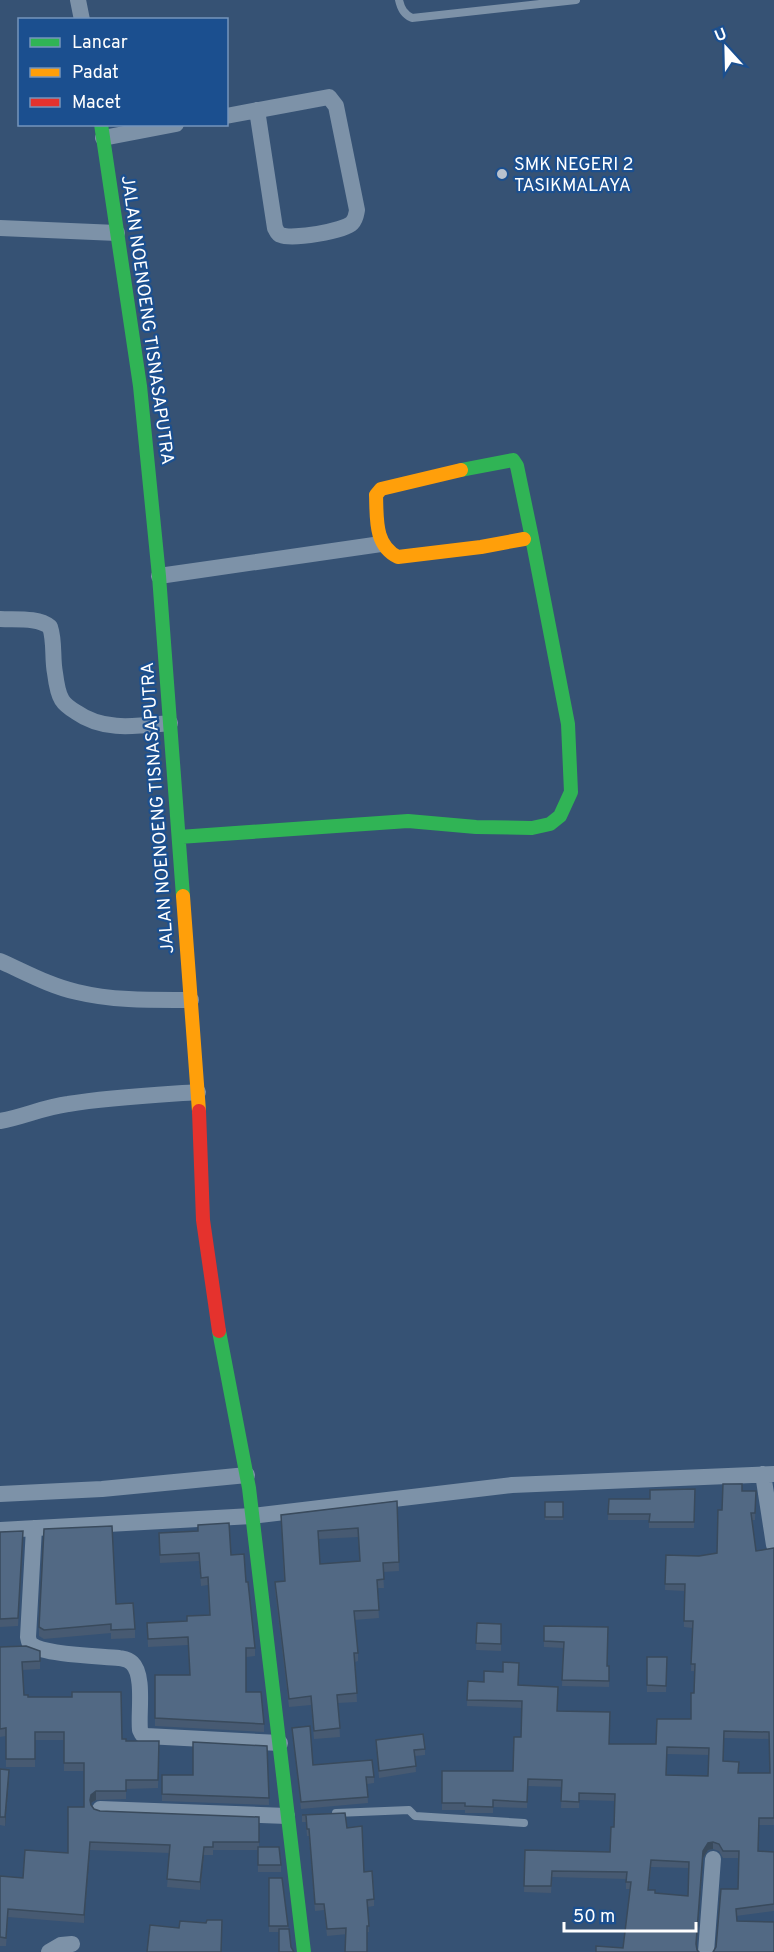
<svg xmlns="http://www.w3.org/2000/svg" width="774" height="1952" font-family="Overpass,sans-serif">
  <rect width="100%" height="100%" fill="#365274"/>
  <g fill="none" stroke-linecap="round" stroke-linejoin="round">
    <path stroke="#7d92a8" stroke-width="8" d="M 399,0 C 401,9 404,14 412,18 L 576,0
      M 336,1813 L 409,1810 L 415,1816 L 524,1823"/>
    <path stroke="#7d92a8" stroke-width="16" d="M 78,0 L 82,20
      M 226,116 L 329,97 L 336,106 L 357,210 C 356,215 356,219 352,223 C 344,231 292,240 281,235 C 277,234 277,231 275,228 L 257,110
      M 103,138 L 176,124
      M 0,228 L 117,233
      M 159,576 L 381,544
      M 0,619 C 15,620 38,617 50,627 C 55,642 52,658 55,673 C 56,681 58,694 62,700 C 65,705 71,709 76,712 C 104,732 137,726 170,723
      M 0,961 C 25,972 50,986 77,992 C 114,1001 153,1000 191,1000
      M 0,1121 C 23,1117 44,1107 68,1104 C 111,1097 155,1095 198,1092
      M 763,1474 L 774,1545
      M 0,1494 L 102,1489 L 247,1475
      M 34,1528 L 28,1637 C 29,1642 29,1643 32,1645 C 45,1655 100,1656 119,1658 C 124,1659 128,1659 132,1663 C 145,1675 138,1714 140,1730 L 142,1734 L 146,1736 L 280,1743
      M 0,1530 L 252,1516 L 512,1485 L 774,1474
      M 100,1809 L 287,1816
      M 49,1952 L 61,1945 L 72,1944
      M 706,1952 L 713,1859"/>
    <path stroke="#30b455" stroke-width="14" d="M 101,124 L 140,386 L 159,576 L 183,896
      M 461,470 L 513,460 L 517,466 L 532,538
      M 179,837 L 408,821 L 476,827 L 532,828 L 550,824 L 560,816 L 571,792 L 568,724 L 532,538 L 524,539
      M 219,1331 L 249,1488 L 304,1952"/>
    <path stroke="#ff9f0a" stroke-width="14" d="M 461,470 L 381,489 L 376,495 C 377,518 374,545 398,557 L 481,547 L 524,539
      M 183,896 L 199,1111"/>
    <path stroke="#e5322d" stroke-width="14" d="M 199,1111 L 203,1220 L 219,1331"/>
  </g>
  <path fill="#475a72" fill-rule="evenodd" d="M 695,1489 L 694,1528 L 649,1528 L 649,1520 L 608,1520 L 609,1499 L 650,1499 Z
    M 742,1491 L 756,1491 L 755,1520 L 752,1520 L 756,1551 L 774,1548 L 774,1825 L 759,1825 L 758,1851 L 774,1852 L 774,1911 L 736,1916 L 716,1947 L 738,1889 L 738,1858 L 723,1858 L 719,1851 L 713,1849 L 708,1850 L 703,1858 L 696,1946 L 623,1948 L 630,1889 L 626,1889 L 626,1879 L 552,1877 L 551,1893 L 524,1892 L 525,1850 L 610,1852 L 614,1827 L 615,1801 L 579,1800 L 579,1808 L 561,1808 L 562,1787 L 528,1786 L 527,1808 L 493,1807 L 493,1813 L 465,1813 L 465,1810 L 442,1810 L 442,1771 L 513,1771 L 521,1737 L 522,1708 L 467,1706 L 468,1681 L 484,1682 L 503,1672 L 518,1685 L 609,1744 L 656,1744 L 691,1719 L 694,1693 L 695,1671 L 691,1671 L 692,1628 L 684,1627 L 684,1591 L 665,1590 L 666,1555 L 699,1556 L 717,1553 L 722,1510 ZM 724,1738 L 769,1739 L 770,1773 L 739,1773 L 723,1761 ZM 667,1754 L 709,1755 L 708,1776 L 667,1775 ZM 651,1867 L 688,1868 L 688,1896 L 655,1893 L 649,1890 Z
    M 397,1501 L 399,1571 L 383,1572 L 384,1588 L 377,1588 L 379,1618 L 354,1620 L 358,1653 L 358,1661 L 355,1662 L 357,1702 L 338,1703 L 340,1737 L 314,1739 L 311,1705 L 289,1707 L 275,1590 L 275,1582 L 284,1581 L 281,1515 ZM 358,1537 L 360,1561 L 320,1564 L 319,1539 Z
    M 545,1502 L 563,1502 L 563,1520 L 545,1520 Z
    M 0,1532 L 23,1539 L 18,1626 L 0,1627 Z
    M 159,1541 L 231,1555 L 246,1582 L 255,1648 L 255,1656 L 246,1657 L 246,1692 L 264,1724 L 264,1732 L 155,1726 L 155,1675 L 190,1675 L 188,1645 L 148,1647 L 147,1623 L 187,1621 L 209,1615 L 208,1585 L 201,1586 L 199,1561 L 160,1563 Z
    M 116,1604 L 135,1629 L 135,1638 L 111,1639 L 111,1633 L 44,1639 L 39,1636 L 39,1627 Z
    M 477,1623 L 501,1624 L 501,1651 L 476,1650 Z
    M 544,1626 L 607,1666 L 609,1666 L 609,1687 L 562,1686 L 563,1648 L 544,1647 Z
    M 0,1647 L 40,1651 L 40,1669 L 22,1670 L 24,1695 L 126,1741 L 159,1741 L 158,1788 L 126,1789 L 126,1799 L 96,1800 L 91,1803 L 91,1805 L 94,1809 L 100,1811 L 259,1817 L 259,1847 L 281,1865 L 281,1872 L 258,1872 L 258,1850 L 213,1850 L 213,1855 L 204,1855 L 200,1890 L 167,1887 L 170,1853 L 90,1850 L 84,1923 L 8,1917 L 6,1946 L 0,1946 L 0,1876 L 23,1878 L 68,1853 L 84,1807 L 84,1771 L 64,1771 L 64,1740 L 35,1740 L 35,1767 L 6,1767 L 6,1736 L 0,1737 Z
    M 647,1657 L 667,1657 L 666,1692 L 647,1692 Z
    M 292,1728 L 313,1765 L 374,1777 L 374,1783 L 367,1784 L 368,1803 L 301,1809 Z
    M 376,1740 L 425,1749 L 425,1755 L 415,1756 L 416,1772 L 379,1778 Z
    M 267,1746 L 269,1805 L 162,1801 L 162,1775 L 193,1775 Z
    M 0,1769 L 9,1778 L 5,1826 L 0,1825 Z
    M 345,1813 L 347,1828 L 374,1899 L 374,1906 L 367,1907 L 369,1932 L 327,1936 L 324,1910 L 315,1911 L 309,1836 L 307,1836 L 306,1822 L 302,1822 L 302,1815 Z
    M 269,1878 L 288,1926 L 291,1947 L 279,1932 L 269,1932 Z"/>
  <path fill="#394a5c" d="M 9,1770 L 9,1778 L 5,1826 L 5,1817 Z
    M 96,1791 L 96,1800 L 91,1803 L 90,1808 L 90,1800 L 91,1795 Z
    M 90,1842 L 90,1850 L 84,1923 L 84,1915 Z
    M 713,1842 L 713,1849 L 708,1850 L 703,1858 L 696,1951 L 703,1851 L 708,1843 Z
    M 204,1847 L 204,1855 L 200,1890 L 200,1882 Z"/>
  <path fill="#526984" stroke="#394a5c" stroke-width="1.5" fill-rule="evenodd" d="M 723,1484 L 742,1484 L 742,1491 L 756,1491 L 755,1513 L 751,1513 L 756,1551 L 774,1548 L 774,1818 L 759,1818 L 758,1851 L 774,1852 L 774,1904 L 736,1909 L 737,1921 L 774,1922 L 774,1952 L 713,1952 L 716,1947 L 721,1889 L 738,1889 L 739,1851 L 723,1851 L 719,1844 L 713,1842 L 708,1843 L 703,1851 L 696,1944 L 697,1950 L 699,1952 L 596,1952 L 596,1946 L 623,1948 L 631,1882 L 626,1882 L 627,1872 L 552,1871 L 551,1886 L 524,1886 L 525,1850 L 610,1852 L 611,1827 L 614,1827 L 615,1794 L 579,1793 L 579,1802 L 561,1801 L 562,1780 L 528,1779 L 527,1802 L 493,1800 L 493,1807 L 465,1806 L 465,1803 L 442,1803 L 442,1771 L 513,1771 L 514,1737 L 521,1737 L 522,1701 L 467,1700 L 468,1681 L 484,1682 L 484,1671 L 503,1672 L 503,1662 L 519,1663 L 518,1685 L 558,1687 L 557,1711 L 610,1712 L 609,1744 L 656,1744 L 657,1719 L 691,1719 L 691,1693 L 694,1693 L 695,1664 L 691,1664 L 693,1621 L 684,1621 L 685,1584 L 665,1584 L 666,1555 L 699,1556 L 717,1553 L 718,1510 L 722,1510 ZM 724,1731 L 769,1732 L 770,1773 L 738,1773 L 739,1762 L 723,1761 ZM 667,1747 L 709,1748 L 708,1776 L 666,1775 ZM 651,1860 L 689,1862 L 688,1896 L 655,1893 L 655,1890 L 648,1890 Z
    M 695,1489 L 694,1522 L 649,1522 L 650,1514 L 608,1514 L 609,1499 L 650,1499 L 650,1490 Z
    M 397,1501 L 399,1562 L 383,1563 L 384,1579 L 377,1580 L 379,1610 L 354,1611 L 358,1653 L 354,1653 L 357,1693 L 337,1695 L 340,1728 L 314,1731 L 311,1696 L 289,1699 L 275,1582 L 285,1581 L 281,1515 ZM 358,1528 L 360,1561 L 320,1564 L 318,1531 Z
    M 545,1502 L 563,1502 L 563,1517 L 545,1517 Z
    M 229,1523 L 231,1555 L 244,1554 L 246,1582 L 248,1582 L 255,1648 L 246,1648 L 246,1692 L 261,1692 L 264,1724 L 155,1718 L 155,1675 L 190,1675 L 188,1637 L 148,1639 L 147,1623 L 187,1621 L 187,1616 L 210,1615 L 208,1577 L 201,1578 L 199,1553 L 160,1555 L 159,1533 L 198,1531 L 198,1525 Z
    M 112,1526 L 116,1604 L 133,1603 L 135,1629 L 111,1630 L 111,1624 L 44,1630 L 39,1627 L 44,1529 Z
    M 23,1531 L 18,1618 L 0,1619 L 0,1532 Z
    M 477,1623 L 501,1624 L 501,1644 L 476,1643 Z
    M 544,1626 L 608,1627 L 607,1666 L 609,1666 L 609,1681 L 562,1680 L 564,1642 L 544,1641 Z
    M 26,1646 L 40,1651 L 40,1661 L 22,1662 L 24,1695 L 28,1695 L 28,1697 L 72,1697 L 72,1692 L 121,1692 L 122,1739 L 126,1739 L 126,1741 L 159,1741 L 158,1780 L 126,1780 L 126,1791 L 96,1791 L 91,1795 L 90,1800 L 91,1805 L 94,1809 L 100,1811 L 259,1817 L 259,1842 L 213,1842 L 213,1847 L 204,1847 L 200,1882 L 167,1879 L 170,1845 L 90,1842 L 84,1915 L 8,1909 L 6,1938 L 0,1937 L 0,1876 L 23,1878 L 25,1850 L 68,1853 L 68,1807 L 84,1807 L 84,1763 L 64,1763 L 64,1732 L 35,1732 L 35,1759 L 6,1759 L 6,1728 L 0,1729 L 0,1647 Z
    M 647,1657 L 667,1657 L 666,1686 L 647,1685 Z
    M 310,1726 L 313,1765 L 372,1760 L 374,1777 L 366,1777 L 368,1797 L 301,1802 L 292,1728 Z
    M 423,1734 L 425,1749 L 414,1750 L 416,1766 L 379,1771 L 376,1740 Z
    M 193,1742 L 267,1746 L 269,1798 L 162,1794 L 162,1775 L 193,1775 Z
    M 0,1769 L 9,1770 L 5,1817 L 0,1817 Z
    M 345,1813 L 347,1828 L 362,1826 L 364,1872 L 372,1871 L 374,1899 L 367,1900 L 369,1926 L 367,1926 L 367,1952 L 345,1952 L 346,1928 L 327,1929 L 324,1904 L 315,1904 L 309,1829 L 307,1829 L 306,1815 L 302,1815 Z
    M 258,1847 L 279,1847 L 281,1865 L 258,1865 Z
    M 269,1878 L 282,1878 L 288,1926 L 269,1926 Z
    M 207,1920 L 222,1920 L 221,1952 L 147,1952 L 150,1925 L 179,1928 L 180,1921 L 206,1923 Z
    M 279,1929 L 289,1929 L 291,1947 L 294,1952 L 279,1952 Z"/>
  <circle fill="#b9c2ce" stroke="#1b4f8f" stroke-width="2" cx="502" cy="174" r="6"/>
  <g text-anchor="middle" stroke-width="4.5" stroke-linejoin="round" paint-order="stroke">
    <g font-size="18" fill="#fff" stroke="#1b4f8f" text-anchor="start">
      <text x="514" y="170">SMK NEGERI 2<tspan x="514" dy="21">TASIKMALAYA</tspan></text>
    </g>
    <g font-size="18" fill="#fff" stroke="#1b4f8f">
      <text transform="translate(148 320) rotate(82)" y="6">JALAN NOENOENG TISNASAPUTRA</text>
      <text transform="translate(157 808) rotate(-94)" y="6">JALAN NOENOENG TISNASAPUTRA</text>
    </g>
  </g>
  <rect x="18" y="18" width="210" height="108" fill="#1b4f8f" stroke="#7695bc" stroke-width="1.5"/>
  <rect x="30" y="38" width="30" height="9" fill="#30b455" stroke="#7695bc" stroke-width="1.5"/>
  <text x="72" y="48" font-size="18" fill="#ffffff">Lancar</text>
  <rect x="30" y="68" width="30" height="9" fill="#ff9f0a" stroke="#7695bc" stroke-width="1.5"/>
  <text x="72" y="78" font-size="18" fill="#ffffff">Padat</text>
  <rect x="30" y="98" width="30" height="9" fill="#e5322d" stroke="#7695bc" stroke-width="1.5"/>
  <text x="72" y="108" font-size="18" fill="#ffffff">Macet</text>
  <g transform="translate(726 48) rotate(338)" stroke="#1b4f8f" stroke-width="4.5" paint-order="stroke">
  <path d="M0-4.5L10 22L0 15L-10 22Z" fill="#ffffff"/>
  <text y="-9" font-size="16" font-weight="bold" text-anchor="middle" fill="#ffffff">U</text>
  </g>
  <path d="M564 1922v9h132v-9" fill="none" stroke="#ffffff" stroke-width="3"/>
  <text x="573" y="1922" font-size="18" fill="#ffffff" stroke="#1b4f8f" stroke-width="4.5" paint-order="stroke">50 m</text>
</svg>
